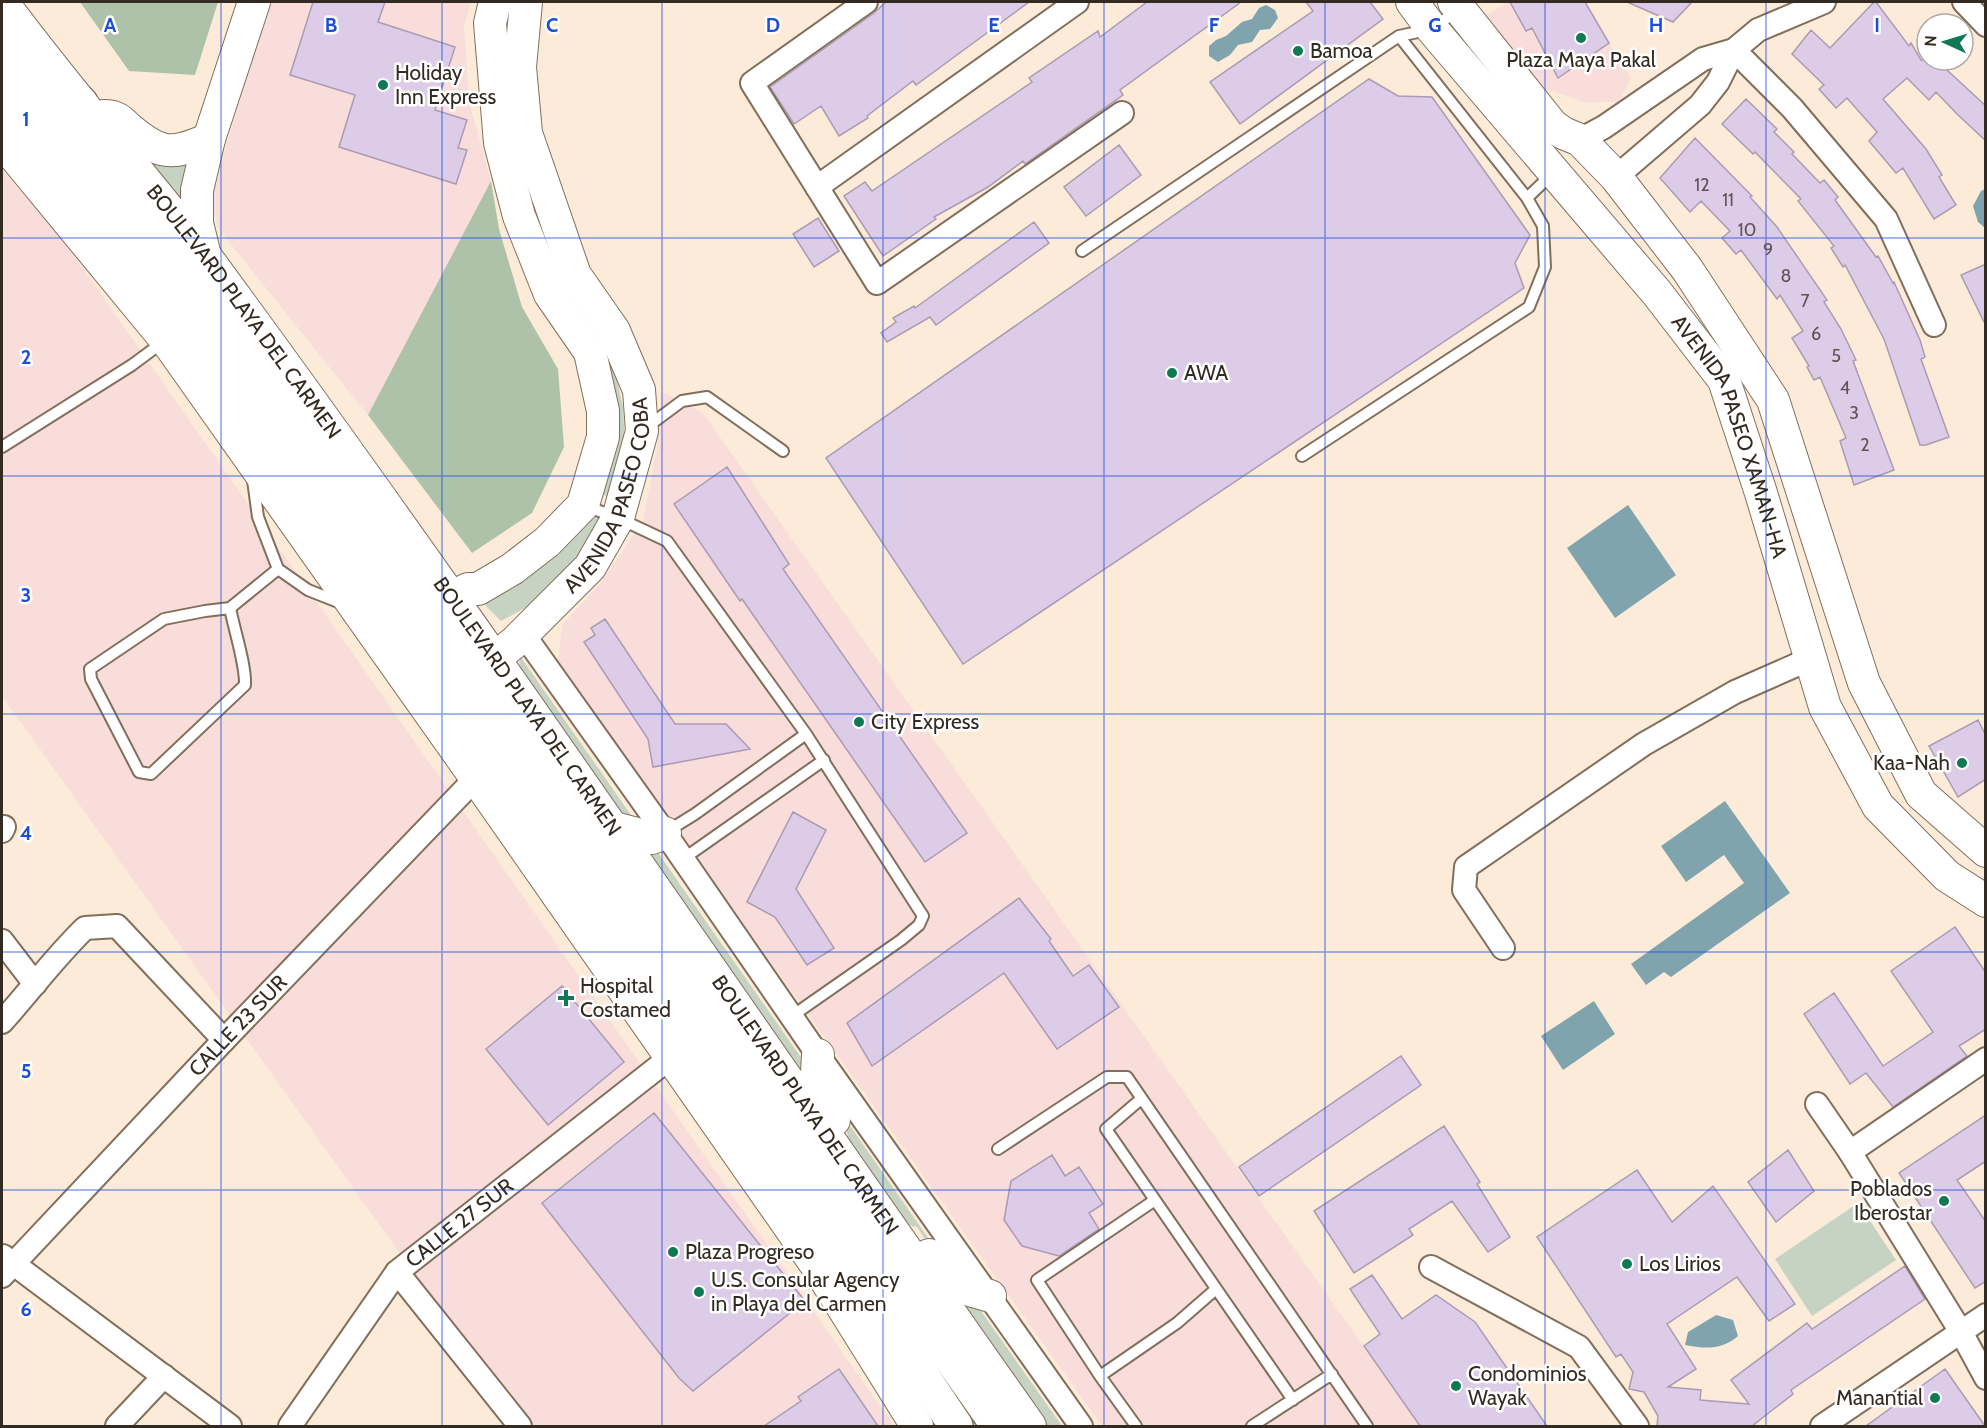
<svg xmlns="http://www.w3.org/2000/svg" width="1987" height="1428" font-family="Cabin,sans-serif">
  <rect width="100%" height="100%" fill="#fcebd9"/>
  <path fill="#f8ddda" d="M 271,2 L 471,2 L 464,26 L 469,102 L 491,181 L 368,415 L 218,228 L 213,207 L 214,189 L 233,123 Z
    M 1508,2 L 1585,2 L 1631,78 L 1619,101 L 1587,103 L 1543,88 L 1486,15 Z
    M 2,170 L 63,240 L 894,1426 L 523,1426 L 2,696 Z
    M 662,392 L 702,412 L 1420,1426 L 1102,1426 L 558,664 L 562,625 L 600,584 L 643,521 L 657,449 Z"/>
  <path fill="#c6d3c2" d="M 154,160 L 192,165 L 186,206 L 151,165 Z
    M 586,314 L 611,355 L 623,407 L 625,448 L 613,497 L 603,495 L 613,455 L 584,319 Z
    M 588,514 L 599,516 L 605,526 L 545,597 L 501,621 L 486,606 L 486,600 Z
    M 520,656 L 638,825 L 619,821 L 519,671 Z
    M 633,842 L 654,847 L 807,1066 L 807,1087 Z
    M 825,1090 L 956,1278 L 947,1272 L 917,1227 L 903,1224 L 848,1144 L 847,1128 Z
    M 1858,1203 L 1896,1260 L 1812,1316 L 1775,1259 Z
    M 952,1294 L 974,1301 L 1062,1426 L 1045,1426 Z"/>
  <path fill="#adc2a8" d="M 80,2 L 218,2 L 195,75 L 129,71 Z
    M 491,181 L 499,229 L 522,307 L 558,369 L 564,447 L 532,513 L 472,553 L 368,415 Z"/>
  <path fill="#80a4ae" d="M 1266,5 L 1275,10 L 1278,18 L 1270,29 L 1260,30 L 1252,42 L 1238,45 L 1230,55 L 1218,62 L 1209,56 L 1209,46 L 1216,40 L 1226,36 L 1242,22 L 1252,19 L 1259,8 Z
    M 1985,189 L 1986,189 L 1985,228 L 1978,222 L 1973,206 L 1981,191 Z
    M 1628,505 L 1676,575 L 1615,618 L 1567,548 Z
    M 1725,801 L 1790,893 L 1671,977 L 1664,972 L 1646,985 L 1631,964 L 1744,883 L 1724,855 L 1686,882 L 1661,846 Z
    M 1594,1001 L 1615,1034 L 1563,1070 L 1541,1036 Z
    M 1716,1315 L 1733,1320 L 1738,1336 C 1722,1350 1705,1349 1685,1345 L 1688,1332 Z"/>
  <path fill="#ddcce8" stroke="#aa9bb3" stroke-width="1.5" d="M 313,2 L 385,2 L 378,22 L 455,47 L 435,110 L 467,120 L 458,148 L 467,150 L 456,184 L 339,147 L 355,95 L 290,75 Z
    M 886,2 L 1029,2 L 916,85 L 913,81 L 867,116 L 868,118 L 839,136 L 821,106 L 794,124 L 770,87 L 874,13 Z
    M 1147,2 L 1241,2 L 1120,90 L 1123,95 L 1025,164 L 1023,161 L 988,187 L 934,217 L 936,219 L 883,256 L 844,196 L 865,182 L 872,191 L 1032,82 L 1029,78 L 1098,31 L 1100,37 Z
    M 1306,2 L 1370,2 L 1383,19 L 1240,124 L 1210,82 L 1313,11 Z
    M 1510,2 L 1585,2 L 1609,43 L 1558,78 L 1532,28 L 1526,31 Z
    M 1627,2 L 1692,2 L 1673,22 Z
    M 1874,2 L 1876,2 L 1909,46 L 1911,43 L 1921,60 L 1936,60 L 1986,106 L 1986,141 L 1957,114 L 1936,92 L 1929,100 L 1907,78 L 1883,99 L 1926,149 L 1942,175 L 1939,177 L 1956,205 L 1934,219 L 1903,168 L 1896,173 L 1869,141 L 1877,132 L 1847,98 L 1836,108 L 1819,89 L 1824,85 L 1792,54 L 1811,30 L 1830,48 Z
    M 1369,79 L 1398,96 L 1432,97 L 1530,235 L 1515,263 L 1524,288 L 963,664 L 826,458 Z
    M 1746,99 L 1777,129 L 1774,132 L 1794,152 L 1792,154 L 1820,183 L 1824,180 L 1838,197 L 1835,200 L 1876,257 L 1878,256 L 1893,283 L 1894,282 L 1920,340 L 1925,357 L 1921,359 L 1949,437 L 1926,445 L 1920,445 L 1884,339 L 1845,265 L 1843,267 L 1831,248 L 1834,246 L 1798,201 L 1801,199 L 1755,152 L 1753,154 L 1722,124 Z
    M 1695,138 L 1752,196 L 1750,197 L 1777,227 L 1827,300 L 1824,302 L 1841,329 L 1856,360 L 1853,361 L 1894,470 L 1854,485 L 1840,441 L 1846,438 L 1820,377 L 1814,380 L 1807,367 L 1809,366 L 1792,338 L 1803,331 L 1780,295 L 1777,299 L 1741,250 L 1736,254 L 1722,238 L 1730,231 L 1701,201 L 1690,212 L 1660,178 Z
    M 1119,145 L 1141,175 L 1086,216 L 1064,187 Z
    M 818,218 L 839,251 L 814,267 L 793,234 Z
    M 1034,222 L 1049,243 L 936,325 L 930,317 L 887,342 L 881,333 L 896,322 L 893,318 L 914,306 L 915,308 Z
    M 1986,264 L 1986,326 L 1961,275 Z
    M 727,467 L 789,564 L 783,569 L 967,833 L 925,862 L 742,599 L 740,601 L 674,504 Z
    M 605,619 L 675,724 L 726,724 L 750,749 L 653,767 L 648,739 L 584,642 L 595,635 L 591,628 Z
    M 1978,720 L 1986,736 L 1986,779 L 1958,797 L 1929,746 Z
    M 793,812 L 826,830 L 796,889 L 834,948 L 807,965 L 775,917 L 747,902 Z
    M 1019,898 L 1051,939 L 1049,941 L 1073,976 L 1089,965 L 1119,1007 L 1057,1049 L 1004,973 L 872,1066 L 847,1023 Z
    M 1955,927 L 1986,973 L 1986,1029 L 1959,1046 L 1967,1056 L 1893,1107 L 1866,1073 L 1850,1084 L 1804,1014 L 1834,993 L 1883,1066 L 1933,1032 L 1891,971 Z
    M 562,986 L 624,1062 L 548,1125 L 486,1049 Z
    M 1401,1056 L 1421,1085 L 1259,1196 L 1239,1167 Z
    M 654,1113 L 805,1301 L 693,1391 L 679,1378 L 542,1203 Z
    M 1986,1115 L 1986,1161 L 1957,1180 L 1986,1222 L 1986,1281 L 1975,1288 L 1899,1173 Z
    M 1444,1126 L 1480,1182 L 1477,1184 L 1510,1237 L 1488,1252 L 1452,1201 L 1409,1229 L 1413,1235 L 1354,1273 L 1314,1211 Z
    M 1788,1150 L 1814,1191 L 1776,1222 L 1748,1182 Z
    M 1052,1155 L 1065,1176 L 1079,1167 L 1103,1204 L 1089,1213 L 1099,1229 L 1059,1256 L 1022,1246 L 1004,1220 L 1011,1181 Z
    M 1637,1170 L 1672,1222 L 1713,1186 L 1795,1304 L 1769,1321 L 1737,1277 L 1667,1324 L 1696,1369 L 1668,1387 L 1701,1390 L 1700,1400 L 1749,1404 L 1731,1380 L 1807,1323 L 1812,1329 L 1905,1266 L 1925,1299 L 1791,1390 L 1793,1394 L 1752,1426 L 1657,1426 L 1658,1416 L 1644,1392 L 1629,1389 L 1633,1372 L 1621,1354 L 1616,1357 L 1537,1237 Z
    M 1372,1275 L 1402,1319 L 1436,1295 L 1475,1322 L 1547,1426 L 1420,1426 L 1364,1346 L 1380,1334 L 1350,1289 Z
    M 839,1369 L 878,1426 L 764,1426 L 801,1401 L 798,1397 Z
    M 1945,1369 L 1985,1426 L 1866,1426 Z"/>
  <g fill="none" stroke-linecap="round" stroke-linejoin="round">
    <g stroke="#826f5b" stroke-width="14">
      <path id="lane" d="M 1527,198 L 1553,173
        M 1082,251 L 1399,36 L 1432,29 L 1459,9
        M 647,427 L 682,401 L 707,397 L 783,451
        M 2,447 L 132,365 L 163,342
        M 1302,456 L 1529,307 L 1545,267 L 1543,226 L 1527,198 L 1399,36
        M 253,480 L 258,517 L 278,569 L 308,590 L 341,603
        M 586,506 L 618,518 L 667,541 L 806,734 L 923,916 L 919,925 L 901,940 L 792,1016
        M 230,608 L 205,611 L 164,619 L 90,669 L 91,679 L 139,772 L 151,774 L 245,685 C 246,665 234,629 230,608 L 278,569
        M 666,832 L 695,814 L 806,734
        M 683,859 L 824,760
        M 1141,1099 L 1106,1129 L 1293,1400
        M 998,1149 L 1107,1077 L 1127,1077 L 1367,1426
        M 1100,1376 L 1177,1323 L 1216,1289
        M 1136,1426 L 1100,1376 L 1037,1280 L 1155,1200
        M 1252,1426 L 1332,1374"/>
    </g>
    <g stroke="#826f5b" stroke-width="26">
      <g id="street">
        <path d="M 866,2 L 752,83 L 877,283 L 1122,113"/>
        <path d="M 1964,2 L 1986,25"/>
        <path d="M 1734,50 L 1792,108 L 1886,219 L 1934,325"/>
        <path d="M 1580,140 L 1604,127 L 1703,59 L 1734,50 L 1758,30 L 1824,2"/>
        <path d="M 1616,177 L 1700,105 L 1718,82 L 1734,50"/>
        <path d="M 817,187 L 1077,2"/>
        <path d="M 515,642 L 529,642 L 665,833 L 818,1055 L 1081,1426"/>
        <path d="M 2,831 L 4,827"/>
        <path d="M 2,941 L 35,984"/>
        <path d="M 1503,948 L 1464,890 L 1466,867 L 1644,744 L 1735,692 L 1810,659"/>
        <path d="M 2,1022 C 30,991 55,957 85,928 L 117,926 L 224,1040"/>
        <path d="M 1817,1104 L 1850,1152 L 1961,1332 L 1986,1378"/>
        <path d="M 1850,1152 L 1986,1059"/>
        <path d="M 3,1256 L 230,1426"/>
        <path d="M 1431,1267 L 1579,1347 L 1637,1426"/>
        <path d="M 397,1272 L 520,1426"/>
        <path id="s1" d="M 2,1276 L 224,1040 L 476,778"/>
        <path d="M 117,1426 L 164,1376"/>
        <path id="s2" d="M 290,1426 L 397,1272 L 671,1057"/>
        <path d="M 1822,1426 L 1986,1315"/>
      </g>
    </g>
    <g stroke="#826f5b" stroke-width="34">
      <g id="secondary">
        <path id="s3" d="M 2,2 C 27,35 52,67 78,99 C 121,152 165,203 206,257 C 489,641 754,1037 1030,1426"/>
        <path id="s4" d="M 1412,2 L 1432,29 L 1657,293 L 1724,380 L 1761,493 L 1825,707 L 1878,806 L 1947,876 L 1986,901"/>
        <path d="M 1454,2 L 1552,125 L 1563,133 L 1580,140 L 1616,177 L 1687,269 L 1773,400 L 1864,683 L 1921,794 L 1986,851"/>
        <path d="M 104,116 C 116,116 120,120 128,128 C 160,155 171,156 209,139"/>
        <path d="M 2,141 L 166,340 L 476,778 L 819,1269 L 917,1426"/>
        <path d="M 204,252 L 197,223 L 197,190 L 209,139 L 254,2"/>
        <path d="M 452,597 L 468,589 L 478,589 L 512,569 L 547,542 L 583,505 L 603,437 L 603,411 L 590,352 L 550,294 L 519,216 L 500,143 L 490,23 L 495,2"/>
        <path id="s5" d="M 495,658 L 515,642 L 590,567 L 618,518 L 642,431 L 639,390 L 614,331 L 575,275 L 526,133 L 520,67 L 526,2"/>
        <path d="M 610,827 L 652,838 L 665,833"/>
        <path d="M 818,1055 L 816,1091 L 834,1120"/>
        <path d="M 929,1255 L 949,1284 L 990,1296"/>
      </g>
    </g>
    <g stroke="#826f5b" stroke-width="36">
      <path id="highway" d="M 10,41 L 81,103
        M 2,56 L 164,248 L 373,536 L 998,1426
        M 2,99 L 138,261 L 253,415 L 309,497 L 853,1272 L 956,1426"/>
    </g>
    <use href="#lane" stroke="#fff" stroke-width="10"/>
    <use href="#street" stroke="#fff" stroke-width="22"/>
    <use href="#secondary" stroke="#fff" stroke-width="32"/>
    <use href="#highway" stroke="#fff" stroke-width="33"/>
  </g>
  <path fill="none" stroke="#1d4ed8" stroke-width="1.5" stroke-opacity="0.55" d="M 221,2 L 221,1426M 442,2 L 442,1426M 662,2 L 662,1426M 883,2 L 883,1426M 1104,2 L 1104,1426M 1325,2 L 1325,1426M 1545,2 L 1545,1426M 1766,2 L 1766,1426M 2,238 L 1986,238M 2,476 L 1986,476M 2,714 L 1986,714M 2,952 L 1986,952M 2,1190 L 1986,1190"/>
  <g fill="#0f7953" stroke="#fff" stroke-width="2">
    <circle cx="1581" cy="38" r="6"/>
    <circle cx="1298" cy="51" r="6"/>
    <circle cx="383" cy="85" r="6"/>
    <circle cx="1172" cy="373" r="6"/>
    <circle cx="859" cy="722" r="6"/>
    <circle cx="1962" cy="763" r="6"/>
    <path d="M563 989h6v6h6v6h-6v6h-6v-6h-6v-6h6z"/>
    <circle cx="1944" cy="1201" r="6"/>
    <circle cx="673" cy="1252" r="6"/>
    <circle cx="1627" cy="1264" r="6"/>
    <circle cx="699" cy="1292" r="6"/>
    <circle cx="1456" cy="1386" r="6"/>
    <circle cx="1935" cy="1398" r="6"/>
  </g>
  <g text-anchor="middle" stroke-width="5" stroke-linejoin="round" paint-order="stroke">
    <g font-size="18" fill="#5e5354">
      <text x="1702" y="191">12</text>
      <text x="1728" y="206">11</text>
      <text x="1747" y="236">10</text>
      <text x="1768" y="256">9</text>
      <text x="1786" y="282">8</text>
      <text x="1805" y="307">7</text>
      <text x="1816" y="340">6</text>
      <text x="1836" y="362">5</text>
      <text x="1845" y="394">4</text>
      <text x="1854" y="419">3</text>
      <text x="1865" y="451">2</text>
    </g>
    <g font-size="21" fill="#332b22" stroke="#fff" text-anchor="start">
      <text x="1310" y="58">Bamoa</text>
      <text x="1581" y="67" text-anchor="middle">Plaza Maya Pakal</text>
      <text x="395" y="80">Holiday<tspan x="395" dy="24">Inn Express</tspan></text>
      <text x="1184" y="380">AWA</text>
      <text x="871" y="729">City Express</text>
      <text x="1950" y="770" text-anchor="end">Kaa-Nah</text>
      <text x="580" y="993">Hospital<tspan x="580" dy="24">Costamed</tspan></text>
      <text x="1932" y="1196" text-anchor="end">Poblados<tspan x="1932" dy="24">Iberostar</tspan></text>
      <text x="685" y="1259">Plaza Progreso</text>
      <text x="1639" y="1271">Los Lirios</text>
      <text x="711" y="1287">U.S. Consular Agency<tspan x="711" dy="24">in Playa del Carmen</tspan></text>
      <text x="1468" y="1381">Condominios<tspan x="1468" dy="24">Wayak</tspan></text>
      <text x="1923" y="1405" text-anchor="end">Manantial</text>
    </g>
    <g font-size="21" fill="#332b22" stroke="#fff">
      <text dy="7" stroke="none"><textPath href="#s3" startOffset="393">BOULEVARD PLAYA DEL CARMEN</textPath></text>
      <text dy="7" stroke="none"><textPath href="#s4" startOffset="544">AVENIDA PASEO XAMAN-HA</textPath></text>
      <text dy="7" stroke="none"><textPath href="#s5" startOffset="206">AVENIDA PASEO COBA</textPath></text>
      <text dy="7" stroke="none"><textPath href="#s3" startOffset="879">BOULEVARD PLAYA DEL CARMEN</textPath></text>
      <text dy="7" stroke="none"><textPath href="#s1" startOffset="344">CALLE 23 SUR</textPath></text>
      <text dy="7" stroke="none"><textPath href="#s3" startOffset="1365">BOULEVARD PLAYA DEL CARMEN</textPath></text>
      <text dy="7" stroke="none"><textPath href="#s2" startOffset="267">CALLE 27 SUR</textPath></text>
    </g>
  </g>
  <g font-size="20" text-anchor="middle" font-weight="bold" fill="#1d4ed8" stroke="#fff" stroke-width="5" stroke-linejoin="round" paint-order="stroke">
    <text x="110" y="32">A</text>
    <text x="331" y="32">B</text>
    <text x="552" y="32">C</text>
    <text x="773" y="32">D</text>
    <text x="994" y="32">E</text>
    <text x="1214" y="32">F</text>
    <text x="1435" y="32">G</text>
    <text x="1656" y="32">H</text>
    <text x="1877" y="32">I</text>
    <text x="26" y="126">1</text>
    <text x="26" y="364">2</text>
    <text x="26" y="602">3</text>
    <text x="26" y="840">4</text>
    <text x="26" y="1078">5</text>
    <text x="26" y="1316">6</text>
  </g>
  <rect width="1987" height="1428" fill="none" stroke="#332b22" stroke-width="6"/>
  <g transform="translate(1945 42) rotate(274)"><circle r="28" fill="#ffffff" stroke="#adaaa7" stroke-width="1.5"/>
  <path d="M0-4.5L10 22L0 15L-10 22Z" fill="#0f7953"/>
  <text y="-9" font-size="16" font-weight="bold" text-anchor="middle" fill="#332b22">N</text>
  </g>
</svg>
